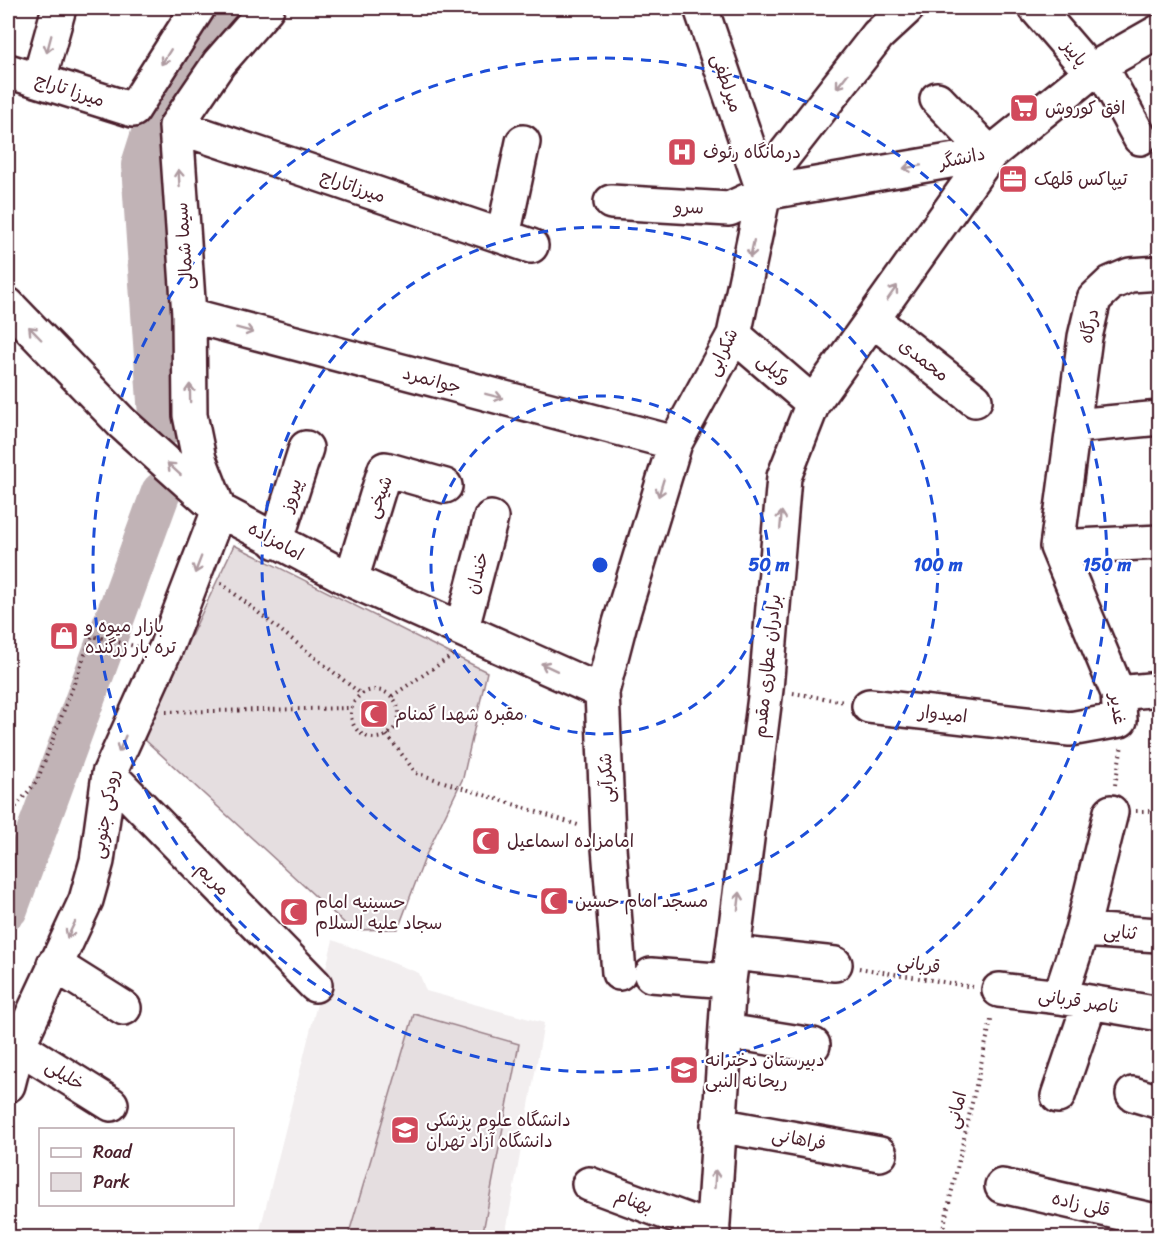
<svg xmlns="http://www.w3.org/2000/svg" width="1167" height="1245" font-family="Sriracha,'Playpen Sans Arabic',sans-serif">
  <rect width="100%" height="100%" fill="#fff"/>
  <filter id="ink" filterUnits="userSpaceOnUse"><feTurbulence type="fractalNoise" baseFrequency=".0167" numOctaves="2"/><feDisplacementMap in="SourceGraphic" scale="12" xChannelSelector="R" yChannelSelector="G"/><feConvolveMatrix kernelMatrix="1 2 1 2 8 2 1 2 1" color-interpolation-filters="sRGB"/></filter>
  <g filter="url(#ink)">
    <path fill="#f2eeef" d="M 333,940 L 419,973 L 426,991 L 544,1023 L 505,1237 L 258,1238 Z"/>
    <path fill="#e5dee0" stroke="#987e86" stroke-width="1.5" d="M 234,545 L 487,672 L 463,778 L 426,855 L 398,929 L 352,930 L 143,738 Z
      M 414,1014 L 519,1044 L 482,1237 L 361,1238 L 349,1233 Z"/>
    <g fill="none" stroke-linecap="round" stroke-linejoin="round">
      <path stroke="#c1b3b6" stroke-width="40" d="M 159,431 L 141,165 L 155,121 L 220,8
        M 8,909 L 161,492"/>
      <g stroke="#4a1f2b" stroke-width="38">
        <path id="minor" d="M 701,8 L 764,193
          M 1036,8 L 1091,72
          M 1100,65 L 1140,138
          M 8,71 L 133,110 L 198,8
          M 39,80 L 59,8
          M 937,99 L 990,154
          M 176,126 L 531,246
          M 611,202 L 729,209 L 764,193 L 990,154 L 1100,65 L 1160,31
          M 503,236 L 523,142
          M 8,305 L 122,423 L 219,510 L 351,580 L 602,692
          M 189,315 L 675,443
          M 873,320 L 975,400
          M 734,335 L 813,403
          M 1074,426 L 1160,418
          M 276,542 L 306,448
          M 1057,547 L 1160,542
          M 351,580 L 385,469 L 445,486
          M 462,628 L 491,518
          M 1118,693 L 1160,689
          M 869,706 L 1070,729 L 1120,720 L 1118,693 L 1057,547 L 1085,337 L 1094,299 L 1111,283 L 1130,275 L 1160,273
          M 109,774 L 315,985
          M 1082,930 L 1158,935
          M 733,953 L 835,964
          M 54,964 L 124,1008
          M 619,973 L 608,835 L 602,692 L 620,623 L 675,443 L 734,335 L 764,193 L 775,167 L 878,35 L 907,8
          M 651,975 L 729,981
          M 999,990 L 1060,997 L 1160,1014
          M 1060,997 L 1082,930 L 1111,812
          M 726,1031 L 813,1045
          M 18,1046 L 111,1104
          M 8,1085 L 18,1046 L 86,900 L 97,861 L 109,774 L 166,648 L 219,510 L 199,459 L 190,415 L 189,315 L 176,126 L 219,63 L 267,8
          M 1133,1094 L 1160,1102
          M 1058,1096 L 1090,1002
          M 718,1125 L 880,1154
          M 589,1184 L 713,1230
          M 1002,1186 L 1160,1222
          M 712,1238 L 729,981 L 766,689 L 784,477 L 813,403 L 990,154"/>
      </g>
      <path stroke="#4a1f2b" stroke-width="4" stroke-dasharray="1.5 4.5" stroke-linecap="butt" d="M 221,583 L 361,694
        M351 714a24 24 0 1 1 48 0a24 24 0 1 1-48 0Z
        M 793,693 L 845,702
        M 392,696 L 453,655
        M 166,712 L 351,708
        M 387,735 L 416,773 L 581,826
        M 1115,785 L 1122,745
        M 1136,811 L 1160,811
        M 8,816 L 37,781 L 92,636 L 139,647
        M 859,968 L 973,987
        M 941,1238 L 992,1016"/>
      <use href="#minor" stroke="#fff" stroke-width="33"/>
    </g>
    <defs><path id="oneway-shaft" d="M-6 0H5M1.5-3L5.5 0L1.5 3" fill="none" stroke-width="1.6" stroke-linecap="round" stroke-linejoin="round" transform="scale(1.5)"/></defs>
    <g stroke="#ae9aa0">
      <use href="#oneway-shaft" transform="translate(49 44) rotate(105)"/>
      <use href="#oneway-shaft" transform="translate(166 57) rotate(122)"/>
      <use href="#oneway-shaft" transform="translate(842 81) rotate(128)"/>
      <use href="#oneway-shaft" transform="translate(912 167) rotate(170)"/>
      <use href="#oneway-shaft" transform="translate(179 178) rotate(-94)"/>
      <use href="#oneway-shaft" transform="translate(752 249) rotate(102)"/>
      <use href="#oneway-shaft" transform="translate(892 293) rotate(-55)"/>
      <use href="#oneway-shaft" transform="translate(245 330) rotate(15)"/>
      <use href="#oneway-shaft" transform="translate(35 333) rotate(-134)"/>
      <use href="#oneway-shaft" transform="translate(190 393) rotate(-91)"/>
      <use href="#oneway-shaft" transform="translate(494 396) rotate(14)"/>
      <use href="#oneway-shaft" transform="translate(174 469) rotate(-138)"/>
      <use href="#oneway-shaft" transform="translate(661 488) rotate(107)"/>
      <use href="#oneway-shaft" transform="translate(781 520) rotate(-85)"/>
      <use href="#oneway-shaft" transform="translate(198 565) rotate(111)"/>
      <use href="#oneway-shaft" transform="translate(549 667) rotate(-155)"/>
      <use href="#oneway-shaft" transform="translate(122 744) rotate(113)"/>
      <use href="#oneway-shaft" transform="translate(739 901) rotate(-83)"/>
      <use href="#oneway-shaft" transform="translate(71 930) rotate(116)"/>
      <use href="#oneway-shaft" transform="translate(715 1179) rotate(-87)"/>
    </g>
  </g>
  <g fill="none" stroke="#1d4ed8" stroke-width="3" stroke-dasharray="10 8">
    <circle cx="600" cy="565" r="169"/>
    <circle cx="600" cy="565" r="338"/>
    <circle cx="600" cy="565" r="507"/>
  </g>
  <defs>
    <g id="supermarket-square" transform="scale(1.5)"><rect x="-9" y="-9" width="18" height="18" rx="4" fill="#d1495b" stroke="#fff"/><path d="M-6-5.5h2.5l.6 2H6L4.5 2H-2.5L-4.4-4H-6ZM-1.5 3.2a1.3 1.3 0 1 0 .1 0ZM3 3.2a1.3 1.3 0 1 0 .1 0Z" fill="#fff"/></g>
    <g id="hospital-square" transform="scale(1.5)"><rect x="-9" y="-9" width="18" height="18" rx="4" fill="#d1495b" stroke="#fff"/><path d="M-5-5h3v3.5h4V-5h3V5h-3V1.5h-4V5h-3Z" fill="#fff"/></g>
    <g id="office-square" transform="scale(1.5)"><rect x="-9" y="-9" width="18" height="18" rx="4" fill="#d1495b" stroke="#fff"/><path d="M-6-3h4V-5.5h4V-3h4V5H-6ZM-1-4.5V-3h2v-1.5ZM-6 0V1H6V0Z" fill="#fff"/></g>
    <g id="shop-square" transform="scale(1.5)"><rect x="-9" y="-9" width="18" height="18" rx="4" fill="#d1495b" stroke="#fff"/><path d="M-5-2.5h2.3a2.7 3.5 0 0 1 5.4 0H5L5.5 6h-11ZM-1.5-2.5h3a1.5 2.3 0 0 0-3 0Z" fill="#fff"/></g>
    <g id="mosque-square" transform="scale(1.5)"><rect x="-9" y="-9" width="18" height="18" rx="4" fill="#d1495b" stroke="#fff"/><path d="M3.5-4.9A6 6 0 1 0 3.5 4.9A5 5 0 1 1 3.5-4.9Z" fill="#fff"/></g>
    <g id="school-square" transform="scale(1.5)"><rect x="-9" y="-9" width="18" height="18" rx="4" fill="#d1495b" stroke="#fff"/><path d="M0-5L7-2L0 1L-7-2ZM-4 1L0 2.5L4 1V4Q0 6-4 4Z" fill="#fff"/></g>
    <g id="university-square" transform="scale(1.5)"><rect x="-9" y="-9" width="18" height="18" rx="4" fill="#d1495b" stroke="#fff"/><path d="M0-5L7-2L0 1L-7-2ZM-4 1L0 2.5L4 1V4Q0 6-4 4Z" fill="#fff"/></g>
  </defs>
  <g fill-rule="evenodd">
    <use href="#supermarket-square" x="1024" y="108"/>
    <use href="#hospital-square" x="682" y="152"/>
    <use href="#office-square" x="1013" y="179"/>
    <use href="#shop-square" x="64" y="636"/>
    <use href="#mosque-square" x="374" y="714"/>
    <use href="#mosque-square" x="486" y="841"/>
    <use href="#mosque-square" x="554" y="901"/>
    <use href="#mosque-square" x="294" y="912"/>
    <use href="#school-square" x="684" y="1070"/>
    <use href="#university-square" x="405" y="1130"/>
  </g>
  <g text-anchor="middle" stroke-width="4.5" stroke-linejoin="round" paint-order="stroke">
    <g font-size="18" fill="#4a1f2b" stroke="#fff">
      <text transform="translate(1075 53) rotate(50)" y="6">پاییز</text>
      <text transform="translate(727 83) rotate(71)" y="6">میرلطفی</text>
      <text transform="translate(70 90) rotate(18)" y="6">میرزا تاراج</text>
      <text transform="translate(962 158) rotate(-12)" y="6">دانشگر</text>
      <text transform="translate(353 186) rotate(19)" y="6">میرزاتاراج</text>
      <text transform="translate(689 207) rotate(3)" y="6">سرو</text>
      <text transform="translate(184 246) rotate(-94)" y="6">سیما شمالی</text>
      <text transform="translate(1089 326) rotate(-78)" y="6">درگاه</text>
      <text transform="translate(722 352) rotate(-65)" y="6">شکرابی</text>
      <text transform="translate(924 360) rotate(38)" y="6">محمدی</text>
      <text transform="translate(774 369) rotate(40)" y="6">وکیلی</text>
      <text transform="translate(432 380) rotate(15)" y="6">جوانمرد</text>
      <text transform="translate(291 495) rotate(-72)" y="6">پیروز</text>
      <text transform="translate(379 497) rotate(-69)" y="6">شیخی</text>
      <text transform="translate(276 541) rotate(29)" y="6">امامزاده</text>
      <text transform="translate(477 573) rotate(-75)" y="6">خندان</text>
      <text transform="translate(767 666) rotate(-84)" y="6">برادران عطاری مقدم</text>
      <text transform="translate(1118 709) rotate(82)" y="6">غدیر</text>
      <text transform="translate(943 714) rotate(6)" y="6">امیدوار</text>
      <text transform="translate(606 778) rotate(-93)" y="6">شکرآبی</text>
      <text transform="translate(105 814) rotate(-80)" y="6">رودکی جنوبی</text>
      <text transform="translate(213 879) rotate(45)" y="6">مریم</text>
      <text transform="translate(1120 932) rotate(4)" y="6">ثنایی</text>
      <text transform="translate(919 964) rotate(9)" y="6">قربانی</text>
      <text transform="translate(1079 1001) rotate(9)" y="6">ناصر قربانی</text>
      <text transform="translate(65 1075) rotate(32)" y="6">خلیلی</text>
      <text transform="translate(956 1110) rotate(-76)" y="6">امانی</text>
      <text transform="translate(799 1139) rotate(10)" y="6">فراهانی</text>
      <text transform="translate(634 1201) rotate(20)" y="6">بهنام</text>
      <text transform="translate(1081 1204) rotate(13)" y="6">قلی زاده</text>
    </g>
    <g font-size="18" fill="#4a1f2b" stroke="#fff" text-anchor="start">
      <text x="1045" y="114">افق کوروش</text>
      <text x="703" y="158">درمانگاه رئوف</text>
      <text x="1034" y="185">تیپاکس قلهک</text>
      <text x="85" y="632">بازار میوه و<tspan x="85" dy="21">تره بار زرگنده</tspan></text>
      <text x="395" y="720">مقبره شهدا گمنام</text>
      <text x="507" y="847">امامزاده اسماعیل</text>
      <text x="575" y="907">مسجد امام حسین</text>
      <text x="315" y="908">حسینیه امام<tspan x="315" dy="21">سجاد علیه السلام</tspan></text>
      <text x="705" y="1066">دبیرستان دخترانه<tspan x="705" dy="21">ریحانه النبی</tspan></text>
      <text x="426" y="1126">دانشگاه علوم پزشکی<tspan x="426" dy="21">دانشگاه آزاد تهران</tspan></text>
    </g>
  </g>
  <circle cx="600" cy="565" r="9" fill="#1d4ed8" stroke="#fff" stroke-width="3"/>
  <g font-size="18" text-anchor="middle" font-weight="bold" fill="#1d4ed8" stroke="#fff" stroke-width="4.5" stroke-linejoin="round" paint-order="stroke">
    <text x="769" y="571">50 m</text>
    <text x="938" y="571">100 m</text>
    <text x="1107" y="571">150 m</text>
  </g>
  <rect width="1167" height="1245" fill="none" stroke="#fff" stroke-width="30"/>
  <rect x="15" y="15" width="1137" height="1215" fill="none" stroke="#4a1f2b" stroke-width="2" filter="url(#ink)"/>
  <rect x="39" y="1128" width="195" height="78" fill="#ffffff" stroke="#b7a5aa" stroke-width="1.5"/>
  <rect x="51" y="1148" width="30" height="9" fill="#ffffff" stroke="#b7a5aa" stroke-width="1.5"/>
  <text x="93" y="1158" font-size="18" fill="#4a1f2b">Road</text>
  <rect x="51" y="1173" width="30" height="18" fill="#e5dee0" stroke="#b7a5aa" stroke-width="1.5"/>
  <text x="93" y="1188" font-size="18" fill="#4a1f2b">Park</text>
</svg>
